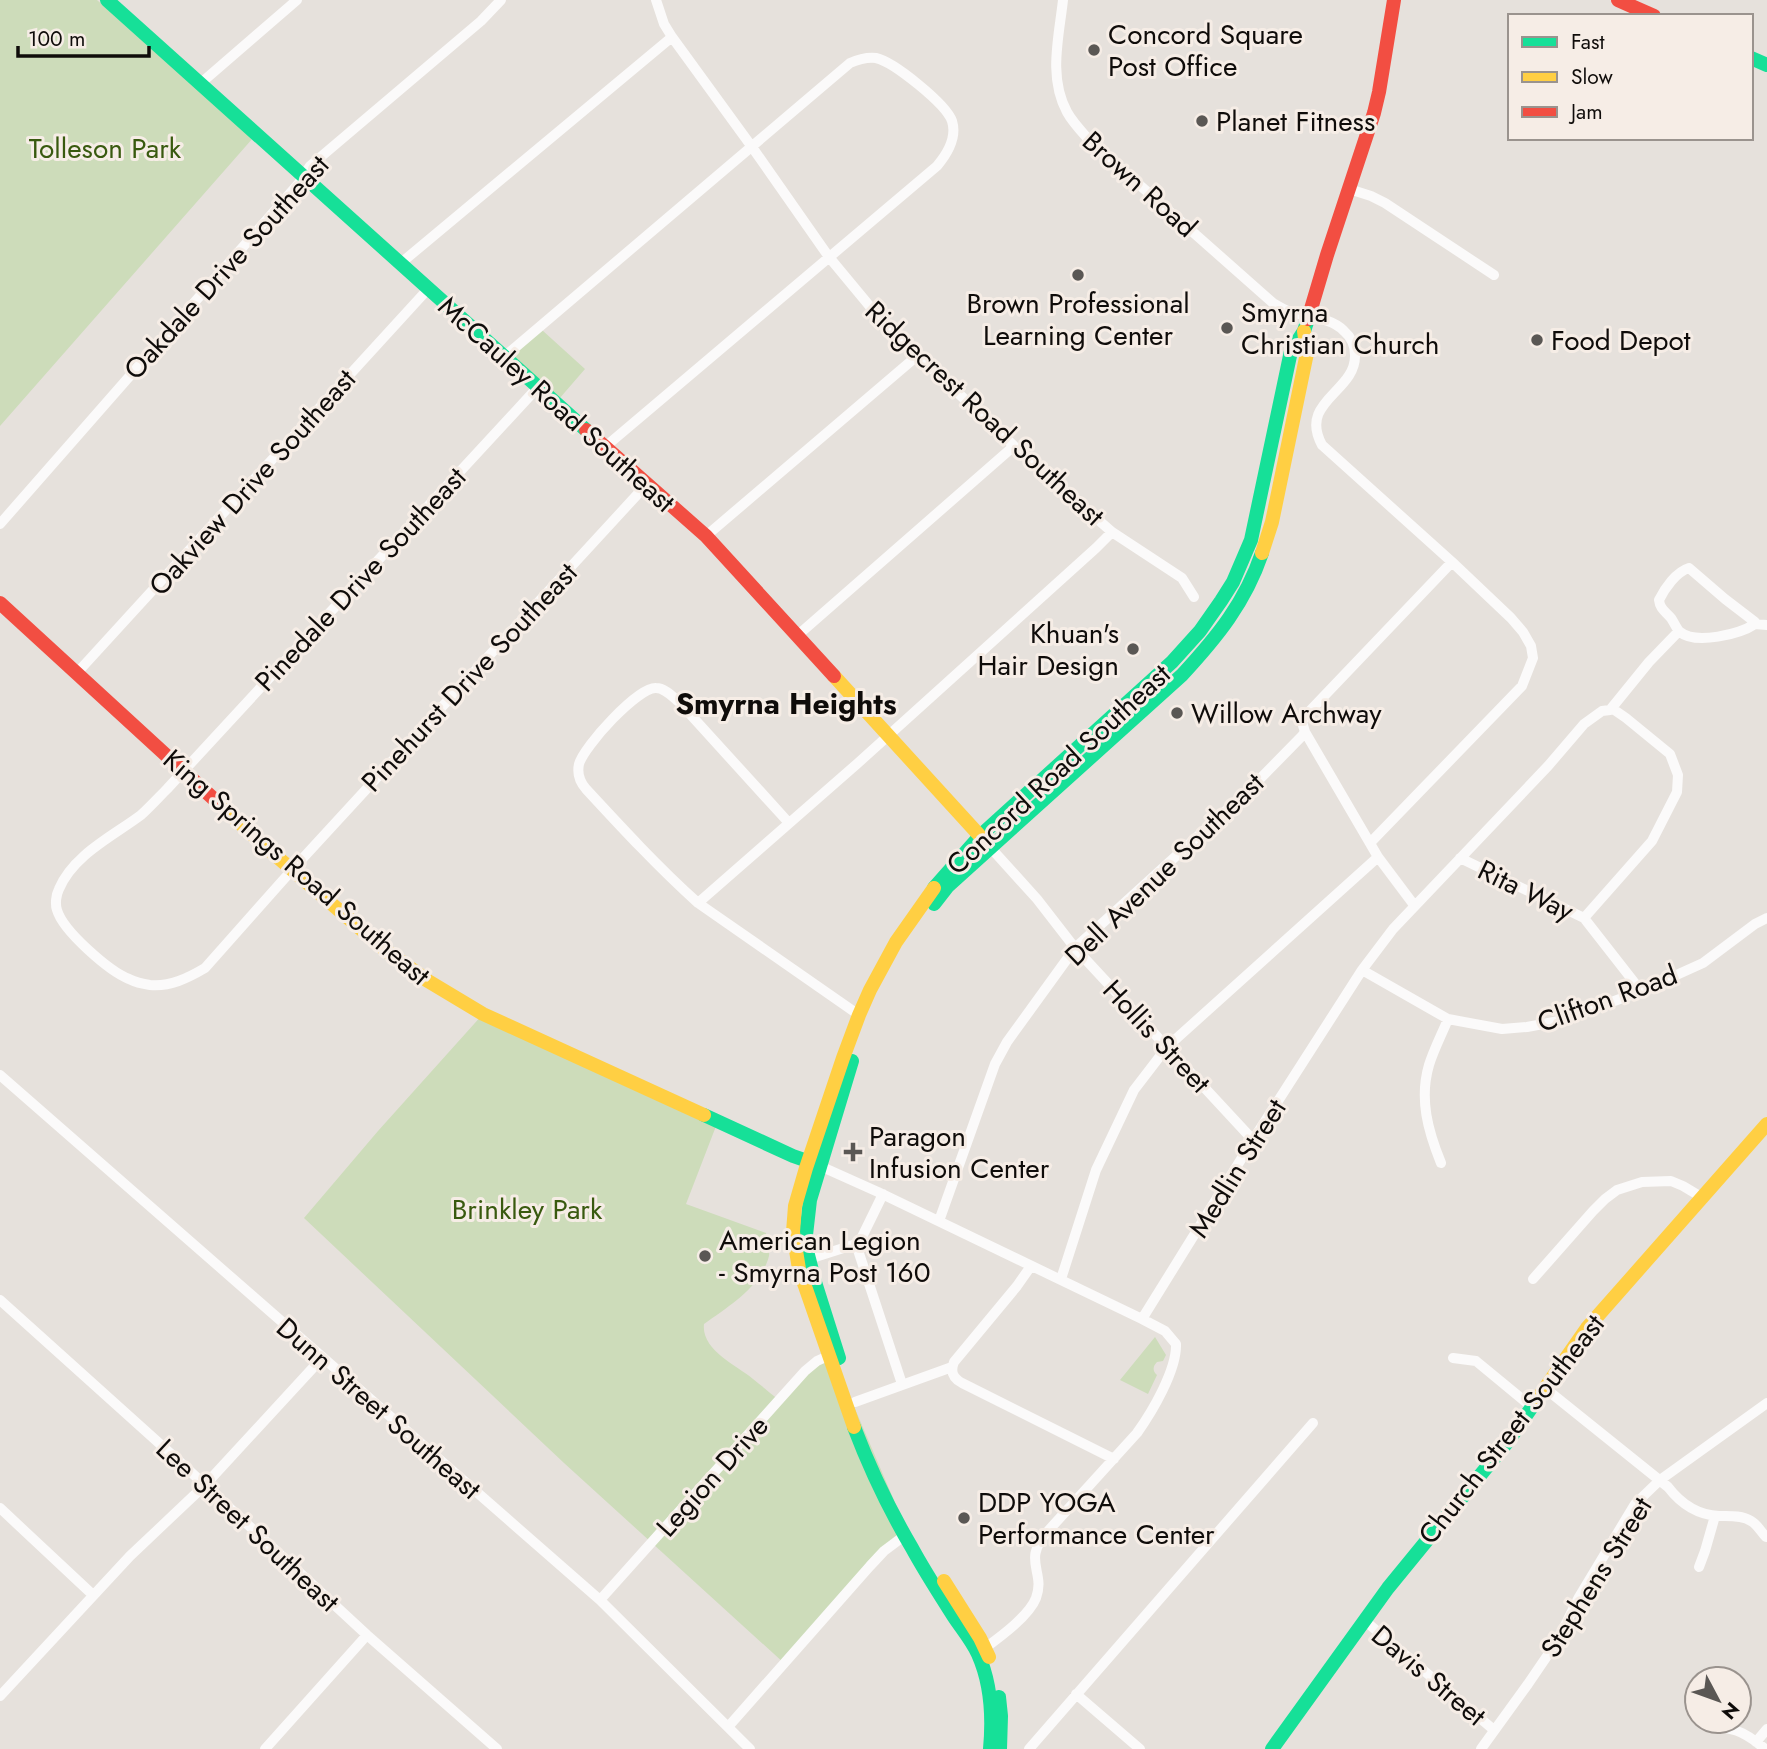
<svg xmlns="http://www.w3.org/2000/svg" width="1767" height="1749" font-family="Jost,sans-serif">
  <rect width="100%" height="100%" fill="#e6e1dc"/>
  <path fill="#cddcba" d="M 0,0 L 97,0 L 253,138 L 0,426 Z
    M 542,330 L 585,369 L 559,399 L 513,355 Z
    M 483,1014 L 718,1121 L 686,1204 L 766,1233 C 767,1240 770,1249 769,1256 C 761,1287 729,1306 704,1324 C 701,1350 736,1365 753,1379 C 762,1386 770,1393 779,1400 L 805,1371 L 832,1355 L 908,1533 L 893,1544 L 785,1664 L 564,1463 L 304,1218 L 378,1131 Z
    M 1155,1337 L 1166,1355 L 1163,1361 L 1157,1362 C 1153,1366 1152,1371 1157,1375 L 1148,1394 L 1120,1380 Z"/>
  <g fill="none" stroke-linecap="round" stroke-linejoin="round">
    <path stroke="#fbfafa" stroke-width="10" d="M 656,0 L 664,24 L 672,37 L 752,147 L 829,257 L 882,321 L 1014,446 L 1112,532 L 1182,578 L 1194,597
      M 1063,0 C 1059,37 1048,77 1067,112 C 1073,123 1082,132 1091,142 L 1273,303 C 1278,306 1283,309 1288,311 C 1305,317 1331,317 1344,331 C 1351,337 1355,345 1355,355 C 1356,392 1298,401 1322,445 L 1452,562 L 1511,618 L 1523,632 L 1531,646 L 1533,658 L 1522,686 L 1370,843
      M 201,83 L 297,0
      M 1349,189 L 1371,196 L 1385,203 L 1494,275
      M 401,263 L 672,37
      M 504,357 L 850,63 C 859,59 866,57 876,58 C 894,62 946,104 952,121 C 957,137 948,153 937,166 L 605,447
      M 538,387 L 167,789 C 159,797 150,807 141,815 C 113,836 73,855 59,889 C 56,895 55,904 57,910 C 63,931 109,971 129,979 C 135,982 143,984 150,985 C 170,987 188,978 205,968 L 292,870 L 647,484
      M 0,524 L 299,183 L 310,166 L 481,21 L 501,0
      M 706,536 L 917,356
      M 1689,568 L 1725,599 L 1755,622 L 1755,624 C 1740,634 1696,645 1680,632 C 1676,628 1674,622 1671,618 C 1665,611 1660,609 1659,600 C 1665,588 1676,572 1689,568 Z
      M 1755,624 L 1767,625
      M 798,635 L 1014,446
      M 76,674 L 428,289
      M 1610,710 L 1649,662 L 1679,631
      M 1305,732 L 1378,857 L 1414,905
      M 789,823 L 679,702 C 673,697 665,688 656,688 C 638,687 584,746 579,764 C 577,773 580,782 586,789 C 622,828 658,867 698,903 L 859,1015
      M 980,836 L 1037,899 L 1075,948 L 1253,1140
      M 1460,858 L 1584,918 L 1641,991
      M 698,903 L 858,763 L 1096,548 L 1112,532
      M 1584,918 L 1652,841 L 1677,792 L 1678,775 L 1670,754 L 1626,718 L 1613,709 L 1610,710
      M 1362,970 L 1448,1019 L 1502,1029 L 1527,1027 L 1564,1020 L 1641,991 L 1703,963 L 1755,924 L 1767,918
      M 0,1075 L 600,1600 L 750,1749
      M 1441,1163 C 1428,1131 1419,1099 1429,1065 C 1434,1049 1442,1034 1448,1019
      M 820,1166 L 878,1192 L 1142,1319 L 1165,1331 L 1176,1344 C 1177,1370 1152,1412 1137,1433 L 1048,1531 C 1021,1561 1046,1571 1036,1598 C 1029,1616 1000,1637 985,1648
      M 939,1221 L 995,1064 L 1007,1042 L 1075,948 L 1253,786 L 1302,736 L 1305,732 L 1302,722 L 1305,716 L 1452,562
      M 856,1244 L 902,1384
      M 809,1259 L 856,1244 L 861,1239 L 883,1194
      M 1031,1266 L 1017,1286 L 954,1362 C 950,1372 953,1378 962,1383 L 1114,1459
      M 1061,1279 L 1096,1170 L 1134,1090 L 1167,1047 L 1378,857
      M 1533,1279 L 1593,1211 L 1605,1199 L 1617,1190 L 1642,1182 L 1671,1181 L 1683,1186 L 1703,1198
      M 0,1300 L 180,1462 L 367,1635 L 497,1749
      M 1142,1319 L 1253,1140 L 1362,970 L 1393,929 L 1548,766 L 1584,724 L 1602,711 L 1610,710
      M 1453,1358 L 1476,1361 L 1533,1408
      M 1546,1389 L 1668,1487 C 1681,1504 1697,1515 1719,1516 C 1729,1516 1742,1515 1751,1521 C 1757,1524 1761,1532 1766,1537
      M 855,1402 L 952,1367
      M 0,1508 L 93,1595
      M 1699,1567 L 1705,1551 L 1715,1516
      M 600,1600 L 805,1371 L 817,1361 L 828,1356
      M 1364,1620 L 1494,1730
      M 1076,1694 L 1140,1749
      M 0,1696 L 130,1556 L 205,1485 L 322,1358
      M 1703,1725 C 1732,1728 1742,1729 1765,1749
      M 728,1727 L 870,1566 L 884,1551 L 904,1536
      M 1756,1742 L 1767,1729
      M 265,1749 L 367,1635
      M 1029,1749 L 1313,1423
      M 1481,1749 L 1528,1684 L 1558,1640 L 1579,1597 L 1635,1504 L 1660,1480 L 1767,1403"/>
    <path stroke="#16e098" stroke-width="14" d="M 107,0 L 586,430
      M 1751,58 L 1767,65
      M 934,888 L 980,836 L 1172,662 L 1200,631 L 1221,601 L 1233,582 L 1251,540 L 1291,351 L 1304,331 L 1308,319
      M 934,904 L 948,886 L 1182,675 C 1217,637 1245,603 1262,553
      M 704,1115 L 793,1156 L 816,1164
      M 839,1358 L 815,1282 L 807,1251 L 806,1235 L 810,1200 L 852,1061
      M 854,1427 C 870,1469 889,1509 912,1548 C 925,1572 940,1595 954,1617 C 962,1629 972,1641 978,1654 C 991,1683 993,1717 990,1749
      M 999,1697 L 1001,1716 L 1000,1749
      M 1272,1749 L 1388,1588 L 1509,1440 L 1536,1401"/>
    <path stroke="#ffcf43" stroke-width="14" d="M 1262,553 L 1272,522 L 1307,353 L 1304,331
      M 834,676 L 980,836
      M 216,801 L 268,849 L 384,949 L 428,981 L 483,1014 L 704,1115
      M 1536,1401 L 1587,1328 L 1767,1124
      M 854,1427 L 799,1269 L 793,1232 L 795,1206 L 806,1168 L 843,1058 L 859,1015 L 870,990 L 896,942 L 934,888
      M 944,1581 L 980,1638 L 989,1657"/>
    <path stroke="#f24e42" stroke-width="14" d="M 1618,0 L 1654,16
      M 1308,319 L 1327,255 L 1374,113 L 1379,92 L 1394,0
      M 586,430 L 706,536 L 834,676
      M 0,603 L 216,801"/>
  </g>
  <g fill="#5a5754" stroke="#f6ede6" stroke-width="2.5">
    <circle cx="1094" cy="50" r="7"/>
    <circle cx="1202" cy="121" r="7"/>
    <circle cx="1078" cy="275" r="7"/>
    <circle cx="1227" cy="328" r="7"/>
    <circle cx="1537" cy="340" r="7"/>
    <circle cx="1133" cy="649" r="7"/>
    <circle cx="1177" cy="713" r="7"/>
    <path d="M849.5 1141.5h7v7h7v7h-7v7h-7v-7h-7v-7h7z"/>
    <circle cx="705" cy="1256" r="7"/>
    <circle cx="964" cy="1518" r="7"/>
  </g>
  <g text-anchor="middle" stroke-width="6" stroke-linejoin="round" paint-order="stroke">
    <g font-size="28" fill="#0f0c0a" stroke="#f6ede6" text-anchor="start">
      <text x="1108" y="44">Concord Square<tspan x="1108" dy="32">Post Office</tspan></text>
      <text x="1216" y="131">Planet Fitness</text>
      <text x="1078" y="313" text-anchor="middle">Brown Professional<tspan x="1078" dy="32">Learning Center</tspan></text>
      <text x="1241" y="322">Smyrna<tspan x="1241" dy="32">Christian Church</tspan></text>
      <text x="1551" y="350">Food Depot</text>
      <text x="1119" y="643" text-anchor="end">Khuan's<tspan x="1119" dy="32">Hair Design</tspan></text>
      <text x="1191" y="723">Willow Archway</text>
      <text x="869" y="1146">Paragon<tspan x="869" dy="32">Infusion Center</tspan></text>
      <text x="719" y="1250">American Legion<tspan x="719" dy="32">- Smyrna Post 160</tspan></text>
      <text x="978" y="1512">DDP YOGA<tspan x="978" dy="32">Performance Center</tspan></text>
    </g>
    <g font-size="28" fill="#395a0f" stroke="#f6ede6">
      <text x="105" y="158">Tolleson Park</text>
      <text x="527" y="1219">Brinkley Park</text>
    </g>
    <g font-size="28" fill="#0f0c0a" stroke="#f6ede6">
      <text transform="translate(1140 184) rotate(42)" y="10">Brown Road</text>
      <text transform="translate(226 267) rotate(-48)" y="10">Oakdale Drive Southeast</text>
      <text transform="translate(557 404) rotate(42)" y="10">McCauley Road Southeast</text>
      <text transform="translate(985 413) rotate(43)" y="10">Ridgecrest Road Southeast</text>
      <text transform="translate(252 482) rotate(-48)" y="10">Oakview Drive Southeast</text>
      <text transform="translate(360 579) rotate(-47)" y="10">Pinedale Drive Southeast</text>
      <text transform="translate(469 677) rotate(-47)" y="10">Pinehurst Drive Southeast</text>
      <text transform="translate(1058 769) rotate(-43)" y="10">Concord Road Southeast</text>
      <text transform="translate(297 867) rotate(41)" y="10">King Springs Road Southeast</text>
      <text transform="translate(1164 869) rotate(-44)" y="10">Dell Avenue Southeast</text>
      <text transform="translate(1526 890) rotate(26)" y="10">Rita Way</text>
      <text transform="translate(1607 998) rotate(-20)" y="10">Clifton Road</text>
      <text transform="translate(1157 1036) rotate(47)" y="10">Hollis Street</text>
      <text transform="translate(1237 1168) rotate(-58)" y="10">Medlin Street</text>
      <text transform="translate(379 1408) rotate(41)" y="10">Dunn Street Southeast</text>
      <text transform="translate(1511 1429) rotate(-52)" y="10">Church Street Southeast</text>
      <text transform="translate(712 1476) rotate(-48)" y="10">Legion Drive</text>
      <text transform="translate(248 1525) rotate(43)" y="10">Lee Street Southeast</text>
      <text transform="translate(1596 1577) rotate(-58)" y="10">Stephens Street</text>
      <text transform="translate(1429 1675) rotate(40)" y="10">Davis Street</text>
    </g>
    <g font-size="30" font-weight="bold" fill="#0f0c0a" stroke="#f6ede6">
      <text x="786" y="714">Smyrna Heights</text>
    </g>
  </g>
  <rect x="1508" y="14" width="245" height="126" fill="#f6ede6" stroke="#9a938e" stroke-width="2"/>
  <rect x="1522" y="37" width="35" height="10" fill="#16e098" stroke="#9a938e" stroke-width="2"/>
  <text x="1571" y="49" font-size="21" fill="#0f0c0a">Fast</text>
  <rect x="1522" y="72" width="35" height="10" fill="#ffcf43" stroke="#9a938e" stroke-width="2"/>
  <text x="1571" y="84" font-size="21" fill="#0f0c0a">Slow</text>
  <rect x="1522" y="107" width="35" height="10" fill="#f24e42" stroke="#9a938e" stroke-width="2"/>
  <text x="1571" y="119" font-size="21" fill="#0f0c0a">Jam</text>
  <g transform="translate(1718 1700) rotate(131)"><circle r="33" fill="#f6ede6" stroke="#9a938e" stroke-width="2"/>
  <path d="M0-5L12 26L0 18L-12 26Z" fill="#5a5754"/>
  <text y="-10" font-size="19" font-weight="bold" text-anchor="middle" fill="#0f0c0a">N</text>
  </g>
  <path d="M18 46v10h131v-10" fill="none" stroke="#0f0c0a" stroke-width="3.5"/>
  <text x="28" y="46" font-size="21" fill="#0f0c0a" stroke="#f6ede6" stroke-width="5" paint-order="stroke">100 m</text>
</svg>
